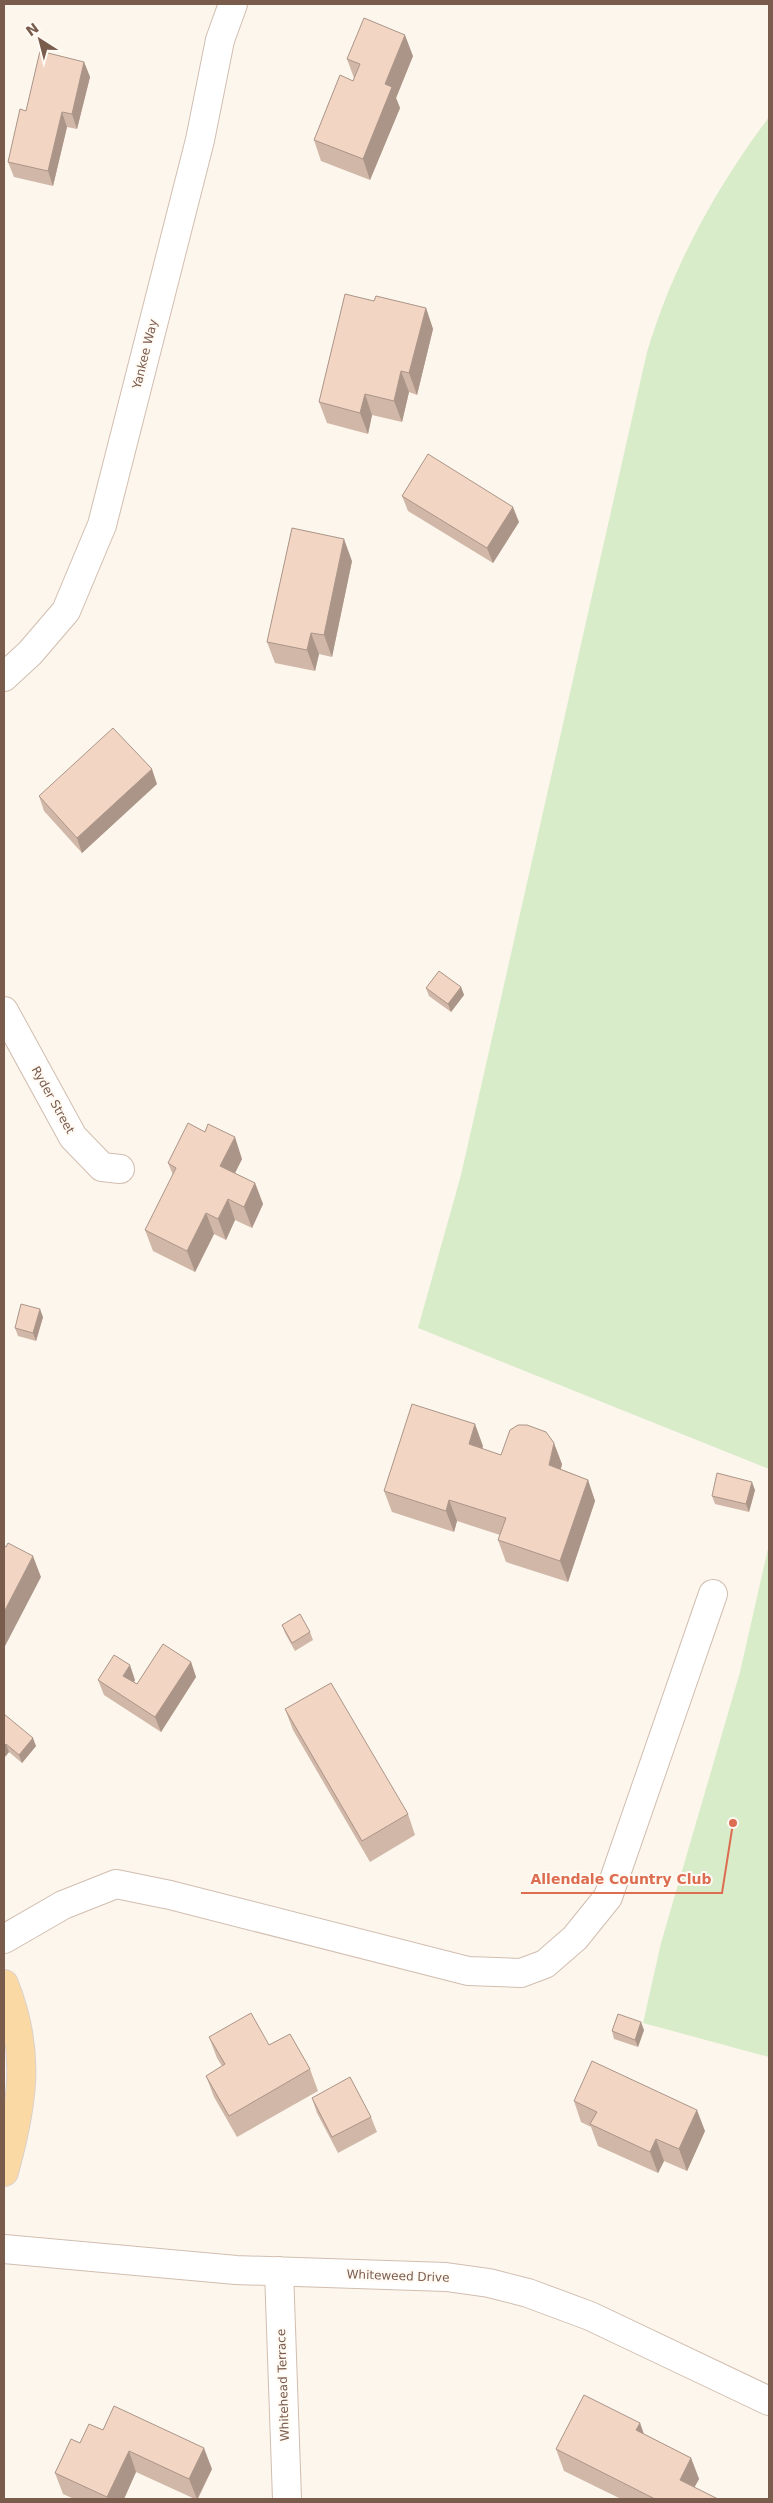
<svg xmlns="http://www.w3.org/2000/svg" width="773" height="2503" font-family="'DejaVu Sans',sans-serif">
  <rect width="100%" height="100%" fill="#fdf6ec"/>
  <path fill="#d8ecc9" d="M 769,117 L 769,1469 L 418,1328 L 461,1175 L 647,352 C 673,266 715,189 769,117 Z
    M 769,1544 L 769,2057 L 643,2023 L 661,1943 L 740,1672 Z"/>
  <g fill="none" stroke-linecap="round" stroke-linejoin="round">
    <g stroke="#d1beb0" stroke-width="30">
      <path id="minor" d="M 4,677 L 30,653 L 66,611 L 102,525 L 200,140 L 220,40 L 233,4
        M 4,1011 L 73,1137 L 102,1167 L 120,1169
        M 4,1939 L 63,1905 L 116,1884 L 170,1895 L 468,1971 L 521,1973 L 545,1964 L 575,1938 L 608,1897 L 713,1594
        M 4,2249 L 236,2270 L 446,2277 L 489,2283 L 528,2293 L 590,2316 L 769,2401
        M 279,2271 L 287,2499"/>
    </g>
    <g stroke="#dad1cd" stroke-width="30">
      <path id="major" d="M 4,1984 C 31,2051 23,2104 4,2172"/>
    </g>
    <use href="#minor" stroke="#fff" stroke-width="28"/>
    <use href="#major" stroke="#fbd9a5" stroke-width="28"/>
  </g>
  <path fill="#d1b7a8" d="M 413,56 L 396,98 L 400,108 L 370,180 L 321,161 L 314,140 L 353,81 L 354,78 L 347,59 Z
    M 84,62 L 90,77 L 77,129 L 67,127 L 53,186 L 14,177 L 8,162 L 26,111 Z
    M 374,301 L 426,308 L 433,329 L 417,395 L 409,392 L 402,422 L 372,415 L 368,434 L 327,423 L 319,402 Z
    M 402,496 L 519,522 L 493,563 L 408,511 Z
    M 352,561 L 332,657 L 319,654 L 315,671 L 275,663 L 267,642 Z
    M 157,784 L 82,853 L 44,811 L 39,796 Z
    M 461,987 L 464,995 L 451,1012 L 429,996 L 426,988 Z
    M 242,1159 L 235,1173 L 255,1183 L 263,1204 L 252,1228 L 235,1220 L 226,1240 L 214,1234 L 195,1272 L 153,1251 L 145,1230 L 173,1175 L 168,1163 Z
    M 43,1317 L 36,1341 L 18,1336 L 15,1328 Z
    M 483,1446 L 482,1449 L 501,1455 L 562,1464 L 561,1469 L 588,1480 L 595,1501 L 568,1582 L 506,1562 L 498,1540 L 500,1535 L 457,1521 L 454,1532 L 392,1512 L 384,1491 Z
    M 755,1490 L 749,1512 L 715,1504 L 712,1496 Z
    M 282,1625 L 310,1632 L 313,1640 L 295,1651 L 285,1633 Z
    M 191,1662 L 196,1677 L 161,1732 L 104,1695 L 98,1680 L 135,1680 L 134,1682 L 137,1684 Z
    M 285,1709 L 408,1814 L 415,1835 L 370,1862 L 293,1730 Z
    M 4,1714 L 36,1746 L 22,1763 L 9,1752 L 4,1758 Z
    M 644,2030 L 638,2047 L 614,2039 L 612,2031 Z
    M 209,2037 L 269,2045 L 310,2069 L 318,2091 L 237,2137 L 214,2097 L 206,2076 L 222,2066 L 217,2058 Z
    M 312,2098 L 371,2117 L 377,2132 L 338,2153 L 317,2113 Z
    M 574,2101 L 705,2131 L 687,2171 L 664,2161 L 658,2173 L 598,2146 L 591,2127 L 581,2122 Z
    M 640,2423 L 644,2434 L 691,2458 L 699,2479 L 694,2487 L 718,2499 L 621,2499 L 564,2471 L 556,2449 Z
    M 103,2430 L 212,2469 L 198,2499 L 195,2499 L 136,2472 L 124,2499 L 74,2499 L 63,2494 L 55,2473 Z"/>
  <path fill="#aa9588" d="M 405,35 L 413,56 L 396,98 L 400,108 L 370,180 L 363,159 L 385,84 Z
    M 84,62 L 90,77 L 77,129 L 72,114 Z
    M 62,112 L 67,127 L 53,186 L 48,171 Z
    M 426,308 L 433,329 L 417,395 L 409,373 Z
    M 401,371 L 409,392 L 402,422 L 394,401 Z
    M 365,394 L 372,415 L 368,434 L 360,413 Z
    M 513,507 L 519,522 L 493,563 L 487,548 Z
    M 344,539 L 352,561 L 332,657 L 324,635 Z
    M 311,633 L 319,654 L 315,671 L 307,650 Z
    M 152,769 L 157,784 L 82,853 L 77,838 Z
    M 461,987 L 464,995 L 451,1012 L 448,1004 Z
    M 235,1137 L 242,1159 L 228,1187 L 220,1166 Z
    M 255,1183 L 263,1204 L 252,1228 L 244,1207 Z
    M 228,1199 L 235,1220 L 226,1240 L 218,1219 Z
    M 206,1213 L 214,1234 L 195,1272 L 187,1251 Z
    M 40,1309 L 43,1317 L 36,1341 L 33,1333 Z
    M 475,1424 L 483,1446 L 476,1466 L 469,1444 Z
    M 554,1443 L 562,1464 L 556,1486 L 549,1465 Z
    M 588,1480 L 595,1501 L 568,1582 L 560,1561 Z
    M 752,1482 L 755,1490 L 749,1512 L 746,1504 Z
    M 449,1500 L 457,1521 L 454,1532 L 446,1511 Z
    M 33,1556 L 41,1577 L 4,1648 L 4,1612 Z
    M 191,1662 L 196,1677 L 161,1732 L 155,1717 Z
    M 130,1665 L 135,1680 L 129,1691 L 123,1676 Z
    M 33,1738 L 36,1746 L 22,1763 L 19,1755 Z
    M 6,1744 L 9,1752 L 4,1758 L 4,1746 Z
    M 641,2022 L 644,2030 L 638,2047 L 635,2040 Z
    M 697,2110 L 705,2131 L 687,2171 L 679,2149 Z
    M 656,2139 L 664,2161 L 658,2173 L 650,2152 Z
    M 640,2423 L 647,2444 L 636,2430 Z
    M 204,2448 L 212,2469 L 197,2499 L 189,2479 Z
    M 129,2451 L 136,2472 L 124,2499 L 108,2499 L 107,2497 Z
    M 691,2458 L 699,2479 L 688,2499 L 680,2480 Z"/>
  <path fill="#f3d5c3" stroke="#aa9588" d="M 364,18 L 405,35 L 385,84 L 392,87 L 363,159 L 314,140 L 340,75 L 353,81 L 360,64 L 347,59 Z
    M 40,51 L 84,62 L 72,114 L 62,112 L 48,171 L 8,162 L 20,109 L 26,111 Z
    M 345,294 L 374,301 L 376,296 L 426,308 L 409,373 L 401,371 L 394,401 L 365,394 L 360,413 L 319,402 Z
    M 428,454 L 513,507 L 487,548 L 402,496 Z
    M 292,528 L 344,539 L 324,635 L 311,633 L 307,650 L 267,642 Z
    M 113,728 L 152,769 L 77,838 L 39,796 Z
    M 439,971 L 461,987 L 448,1004 L 426,988 Z
    M 188,1123 L 205,1132 L 208,1124 L 235,1137 L 220,1166 L 255,1183 L 244,1207 L 228,1199 L 218,1219 L 206,1213 L 187,1251 L 145,1230 L 176,1168 L 168,1163 Z
    M 21,1304 L 40,1309 L 33,1333 L 15,1328 Z
    M 412,1404 L 475,1424 L 469,1444 L 501,1455 L 510,1430 L 518,1425 L 527,1425 L 546,1432 L 554,1443 L 549,1465 L 588,1480 L 560,1561 L 498,1540 L 506,1518 L 449,1500 L 446,1511 L 384,1491 Z
    M 717,1473 L 752,1482 L 746,1504 L 712,1496 Z
    M 8,1543 L 33,1556 L 4,1612 L 4,1546 L 6,1547 Z
    M 300,1614 L 310,1632 L 292,1643 L 282,1625 Z
    M 163,1644 L 191,1662 L 155,1717 L 98,1680 L 114,1655 L 130,1665 L 123,1676 L 137,1684 Z
    M 331,1683 L 408,1814 L 362,1841 L 285,1709 Z
    M 4,1714 L 33,1738 L 19,1755 L 6,1744 L 4,1746 Z
    M 251,2013 L 269,2045 L 290,2034 L 310,2069 L 229,2116 L 206,2076 L 225,2064 L 209,2037 Z
    M 618,2014 L 641,2022 L 635,2040 L 612,2031 Z
    M 592,2061 L 697,2110 L 679,2149 L 656,2139 L 650,2152 L 590,2124 L 597,2112 L 574,2101 Z
    M 350,2077 L 371,2117 L 332,2137 L 312,2098 Z
    M 584,2395 L 640,2423 L 636,2430 L 691,2458 L 680,2480 L 718,2499 L 655,2499 L 556,2449 Z
    M 114,2406 L 204,2448 L 189,2479 L 129,2451 L 107,2497 L 55,2473 L 71,2439 L 80,2443 L 89,2424 L 103,2430 Z"/>
  <g text-anchor="middle" stroke-width="4" stroke-linejoin="round" paint-order="stroke">
    <g font-size="12" fill="#7a5c4d" stroke="#fffaf3">
      <text transform="translate(145 354) rotate(-76)" y="4">Yankee Way</text>
      <text transform="translate(53 1100) rotate(61)" y="4">Ryder Street</text>
      <text transform="translate(398 2276) rotate(2)" y="4">Whiteweed Drive</text>
      <text transform="translate(283 2385) rotate(-92)" y="4">Whitehead Terrace</text>
    </g>
  </g>
  <path fill="none" stroke="#dc6d51" stroke-width="2" d="M733 1823L722 1893H521"/>
  <circle fill="#dc6d51" stroke="#fffaf3" stroke-width="2" cx="733" cy="1823" r="5"/>
  <g font-size="14" text-anchor="middle" font-weight="bold" fill="#dc6d51" stroke="#fffaf3" stroke-width="4" stroke-linejoin="round" paint-order="stroke">
    <text x="621" y="1884">Allendale Country Club</text>
  </g>
  <rect width="773" height="2503" fill="none" stroke="#7a5c4d" stroke-width="10"/>
  <g transform="translate(40 40) rotate(324)" stroke="#fffaf3" stroke-width="4" paint-order="stroke">
  <path d="M0-4L9 19L0 12L-9 19Z" fill="#7a5c4d"/>
  <text y="-8" font-size="14" font-weight="bold" text-anchor="middle" fill="#7a5c4d">N</text>
  </g>
</svg>
